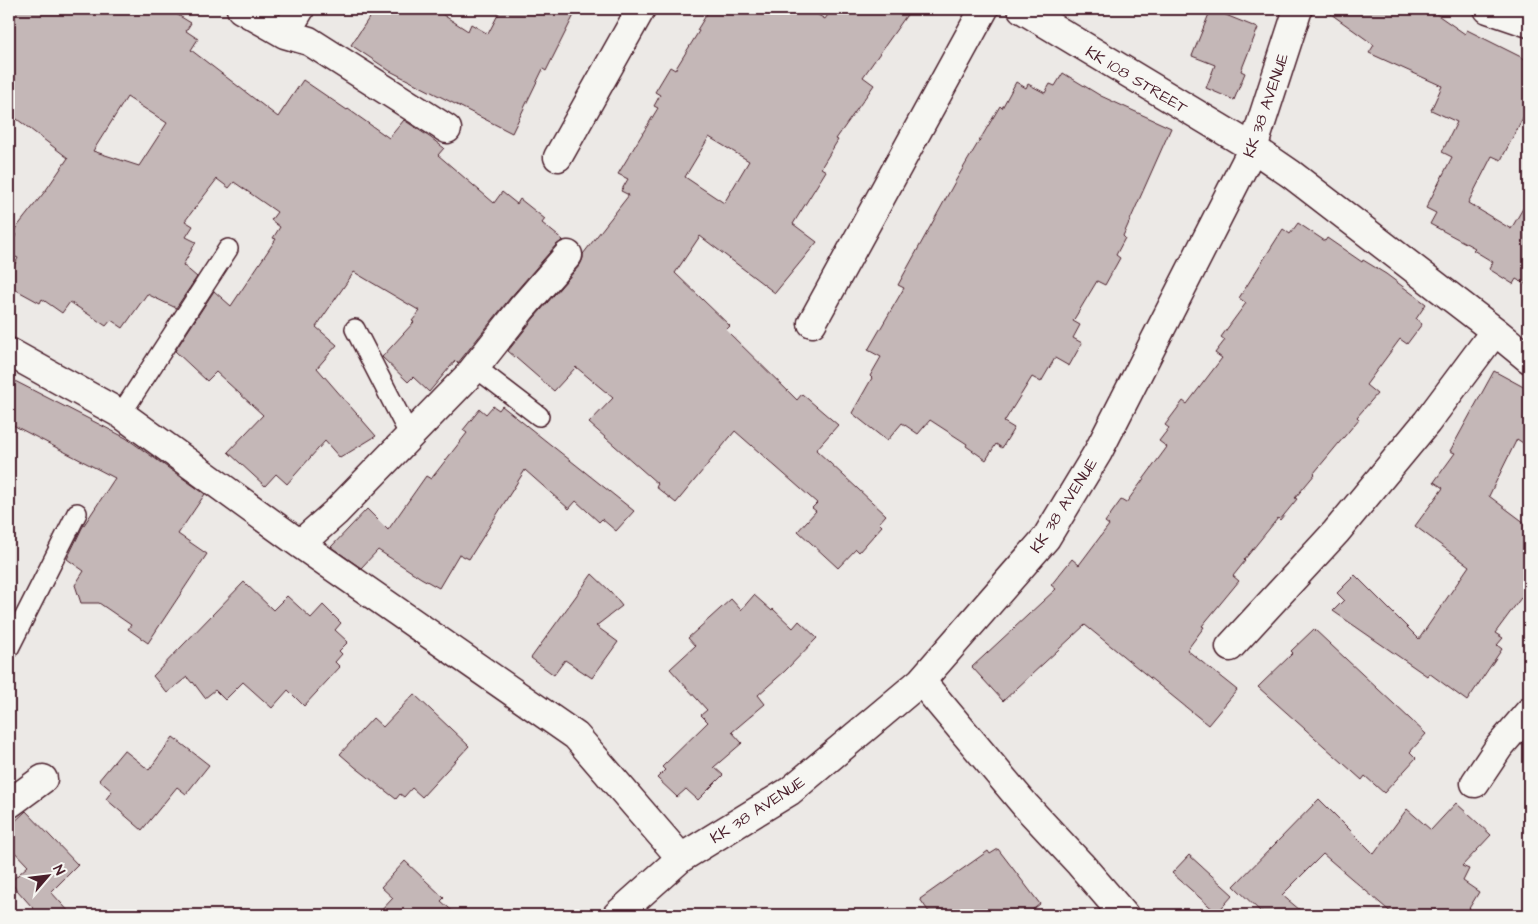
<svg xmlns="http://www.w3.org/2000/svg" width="1538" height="924" font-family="'Architects Daughter',sans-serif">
  <rect width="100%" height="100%" fill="#ece9e6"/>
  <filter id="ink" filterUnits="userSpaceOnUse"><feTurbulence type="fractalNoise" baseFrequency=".02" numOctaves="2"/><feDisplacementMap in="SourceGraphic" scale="10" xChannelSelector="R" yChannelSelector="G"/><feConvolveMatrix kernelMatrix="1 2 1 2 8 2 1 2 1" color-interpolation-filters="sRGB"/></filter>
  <g filter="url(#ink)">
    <path fill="#c4b7b7" stroke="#4a1f2b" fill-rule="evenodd" d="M 9,9 L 168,9 L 191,23 L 186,31 L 198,39 L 191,50 L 278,117 L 303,80 L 347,110 L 348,109 L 389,138 L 404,120 L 431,138 L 444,148 L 438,155 L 494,203 L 502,192 L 517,204 L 520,199 L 545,219 L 542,223 L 563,240 L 556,245 L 510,298 L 458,363 L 455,361 L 429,392 L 413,377 L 408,382 L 382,357 L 414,322 L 412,321 L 420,311 L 354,272 L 316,327 L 337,345 L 317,368 L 376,436 L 340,458 L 325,441 L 287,484 L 276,474 L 265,486 L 228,452 L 263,415 L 216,372 L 207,381 L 175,351 L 214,291 L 231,306 L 276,239 L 273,238 L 280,227 L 271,220 L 277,212 L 234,182 L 229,188 L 217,179 L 185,221 L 193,226 L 186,237 L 196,242 L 183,265 L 197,277 L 176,308 L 147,294 L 123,328 L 111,320 L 106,326 L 70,302 L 62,313 L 42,299 L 40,303 L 9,286 L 9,275 L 18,258 L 9,254 L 9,248 L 16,235 L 13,232 L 46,190 L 68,158 L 9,113 ZM 127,97 L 167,123 L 139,166 L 93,151 Z
      M 375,9 L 434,9 L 468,31 L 471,24 L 488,34 L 501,9 L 577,9 L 546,71 L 543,69 L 512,133 L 390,71 L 351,45 Z
      M 710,9 L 808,9 L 825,19 L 832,9 L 911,9 L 863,77 L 874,85 L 836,139 L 838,140 L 821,168 L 826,171 L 793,224 L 817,242 L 775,293 L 700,236 L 675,273 L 730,326 L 726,330 L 797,400 L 802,394 L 838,425 L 816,450 L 886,515 L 879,523 L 882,526 L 859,552 L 856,549 L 838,568 L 798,531 L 816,511 L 812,508 L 817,503 L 735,431 L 676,503 L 656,487 L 658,484 L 589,423 L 613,398 L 576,367 L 554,391 L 508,351 L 534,318 L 580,265 L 583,258 L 583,254 L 629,195 L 621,191 L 628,179 L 618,174 L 658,108 L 654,106 L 660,95 L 655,92 L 670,67 L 675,70 L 699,31 L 697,30 ZM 709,137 L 749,161 L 724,203 L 685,177 Z
      M 1211,9 L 1258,28 L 1241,71 L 1245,73 L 1234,100 L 1206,88 L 1215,65 L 1192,56 Z
      M 1324,9 L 1429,9 L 1465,34 L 1467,30 L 1529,61 L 1529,106 L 1501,160 L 1492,156 L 1468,203 L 1511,229 L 1529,198 L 1529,286 L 1516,279 L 1513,284 L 1489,269 L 1493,262 L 1473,250 L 1475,248 L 1430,224 L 1436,213 L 1426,208 L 1452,157 L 1442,152 L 1457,122 L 1431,110 L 1442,86 L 1369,53 L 1374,45 Z
      M 1063,73 L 1101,96 L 1171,128 L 1123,236 L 1125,238 L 1116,255 L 1120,258 L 1105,285 L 1097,281 L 1073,321 L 1080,325 L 1073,338 L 1082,343 L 1069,366 L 1055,358 L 1041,382 L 1032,377 L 1004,422 L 1014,428 L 1002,448 L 996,444 L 986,460 L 966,446 L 967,444 L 930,420 L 918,434 L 902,423 L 887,441 L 852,413 L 872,378 L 870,376 L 881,357 L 868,350 L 904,288 L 898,285 L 956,180 L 1000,106 L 1002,108 L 1016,82 L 1026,88 L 1028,84 L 1045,93 L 1050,84 L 1055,86 Z
      M 1298,223 L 1325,241 L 1327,238 L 1362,262 L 1363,260 L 1386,274 L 1426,304 L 1416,319 L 1422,324 L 1407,344 L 1400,339 L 1366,385 L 1377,394 L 1357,417 L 1359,419 L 1314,473 L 1315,474 L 1295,498 L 1297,499 L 1280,520 L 1278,518 L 1244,560 L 1245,561 L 1233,576 L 1239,581 L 1202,626 L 1204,627 L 1187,650 L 1237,690 L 1208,725 L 1085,625 L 1003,701 L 972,667 L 1056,589 L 1051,585 L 1072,559 L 1079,565 L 1109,525 L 1105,522 L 1121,500 L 1126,503 L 1167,447 L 1159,441 L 1169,428 L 1165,425 L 1183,401 L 1187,404 L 1222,358 L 1215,353 L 1225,340 L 1221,337 L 1246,303 L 1239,298 L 1283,229 L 1290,234 Z
      M 1494,371 L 1529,390 L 1529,447 L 1517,439 L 1489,496 L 1529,526 L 1529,587 L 1495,633 L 1503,638 L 1497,645 L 1502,649 L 1467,701 L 1429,673 L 1427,676 L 1333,611 L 1344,600 L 1337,593 L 1355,575 L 1419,639 L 1469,566 L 1415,526 L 1443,488 L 1434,482 L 1455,453 L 1450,451 Z
      M 9,378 L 126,438 L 205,494 L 178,534 L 207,554 L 148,643 L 128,629 L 131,625 L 99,603 L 81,603 L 75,585 L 84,571 L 67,559 L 82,528 L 115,478 L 9,423 Z
      M 493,406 L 499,410 L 502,406 L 634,511 L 616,531 L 602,519 L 599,522 L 576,501 L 569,509 L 525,470 L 469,559 L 459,554 L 439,588 L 421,578 L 378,550 L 361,568 L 331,547 L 367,509 L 388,530 L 426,476 L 431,479 L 467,433 L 463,430 L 480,409 L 486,414 Z
      M 592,574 L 611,592 L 622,606 L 596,626 L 618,642 L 592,678 L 565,660 L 554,675 L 531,658 Z
      M 244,582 L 273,610 L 287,596 L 311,618 L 323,605 L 341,623 L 335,630 L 348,642 L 339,651 L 342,654 L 335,662 L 340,667 L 304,706 L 288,690 L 272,708 L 243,682 L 225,700 L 215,690 L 205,698 L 193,682 L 192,683 L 187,677 L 167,693 L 153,676 Z
      M 754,595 L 772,611 L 773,609 L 793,628 L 799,621 L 817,638 L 785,671 L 758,695 L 765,704 L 732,732 L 742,743 L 714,767 L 723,775 L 698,800 L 686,789 L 677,797 L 657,778 L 665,770 L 662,767 L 708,722 L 701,715 L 707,710 L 670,669 L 695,646 L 688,638 L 731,599 L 741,610 Z
      M 1314,629 L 1426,734 L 1410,752 L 1416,758 L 1384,793 L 1365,776 L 1362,780 L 1258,687 L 1293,653 L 1291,651 Z
      M 414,694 L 469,746 L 422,797 L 412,788 L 404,797 L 400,794 L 396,799 L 355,767 L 340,754 L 373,718 L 383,727 Z
      M 173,737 L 209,765 L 186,794 L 177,787 L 142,830 L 106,799 L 112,791 L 99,780 L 124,750 L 149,770 Z
      M 1319,799 L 1374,854 L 1407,809 L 1431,830 L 1456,803 L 1491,835 L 1462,866 L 1469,869 L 1463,881 L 1479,892 L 1465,915 L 1394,915 L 1323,854 L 1282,895 L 1306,915 L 1264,915 L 1234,886 Z
      M 26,811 L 78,865 L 51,892 L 72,915 L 39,915 L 10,882 L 28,866 L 9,846 L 9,827 Z
      M 998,849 L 1040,904 L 1026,915 L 931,915 L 920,899 L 988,851 L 990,854 Z
      M 1189,855 L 1233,895 L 1217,913 L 1172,873 Z
      M 405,861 L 444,898 L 441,901 L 457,915 L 377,915 L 393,898 L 381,887 Z"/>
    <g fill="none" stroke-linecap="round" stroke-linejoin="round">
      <g stroke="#4a1f2b" stroke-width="22">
        <path id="lane" d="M 355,329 L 410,436
          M 475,367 L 539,416
          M 121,414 L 228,249
          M 9,648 L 77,513"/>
      </g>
      <g stroke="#4a1f2b" stroke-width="31">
        <path id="street" d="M 241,9 L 285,34 L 309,41 L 447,129
          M 1022,9 L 1253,148 L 1291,174 L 1495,331 L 1427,422 L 1336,532 L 1230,647
          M 1488,9 L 1529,23
          M 285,34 L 300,9
          M 558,157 L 641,9
          M 812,323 L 984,9
          M 1495,331 L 1529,359
          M 9,352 L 121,414 L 300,544 L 576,736 L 681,858
          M 300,544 L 336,512 L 469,375 L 522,308 L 568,255
          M 921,681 L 1025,805 L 1080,864 L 1124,915
          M 1475,783 L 1499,747 L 1529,712
          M 9,804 L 43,779
          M 617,915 L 681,858 L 790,791 L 921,681 L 1046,538 L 1098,452 L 1253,148 L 1298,9"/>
      </g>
      <use href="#lane" stroke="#f6f6f2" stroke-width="19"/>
      <use href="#street" stroke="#f6f6f2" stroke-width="28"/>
    </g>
  </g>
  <g text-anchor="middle" stroke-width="5" stroke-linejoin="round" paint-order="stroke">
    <g font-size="16" fill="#4a1f2b" stroke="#f6f6f2">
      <text transform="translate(1137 79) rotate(31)" y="6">KK 108 STREET</text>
      <text transform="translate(1265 105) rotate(-71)" y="6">KK 38 AVENUE</text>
      <text transform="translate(1063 505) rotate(-57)" y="6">KK 38 AVENUE</text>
      <text transform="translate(757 809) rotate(-33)" y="6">KK 38 AVENUE</text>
    </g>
  </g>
  <rect width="1538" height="924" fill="none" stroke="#f6f6f2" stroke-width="30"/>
  <rect x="15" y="15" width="1508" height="894" fill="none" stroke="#4a1f2b" stroke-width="2" filter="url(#ink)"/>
  <g transform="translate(48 876) rotate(62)" stroke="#f6f6f2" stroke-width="4" paint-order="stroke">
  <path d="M0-4L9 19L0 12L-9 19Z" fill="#4a1f2b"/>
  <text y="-8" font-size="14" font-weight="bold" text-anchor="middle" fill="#4a1f2b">N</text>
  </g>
</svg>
